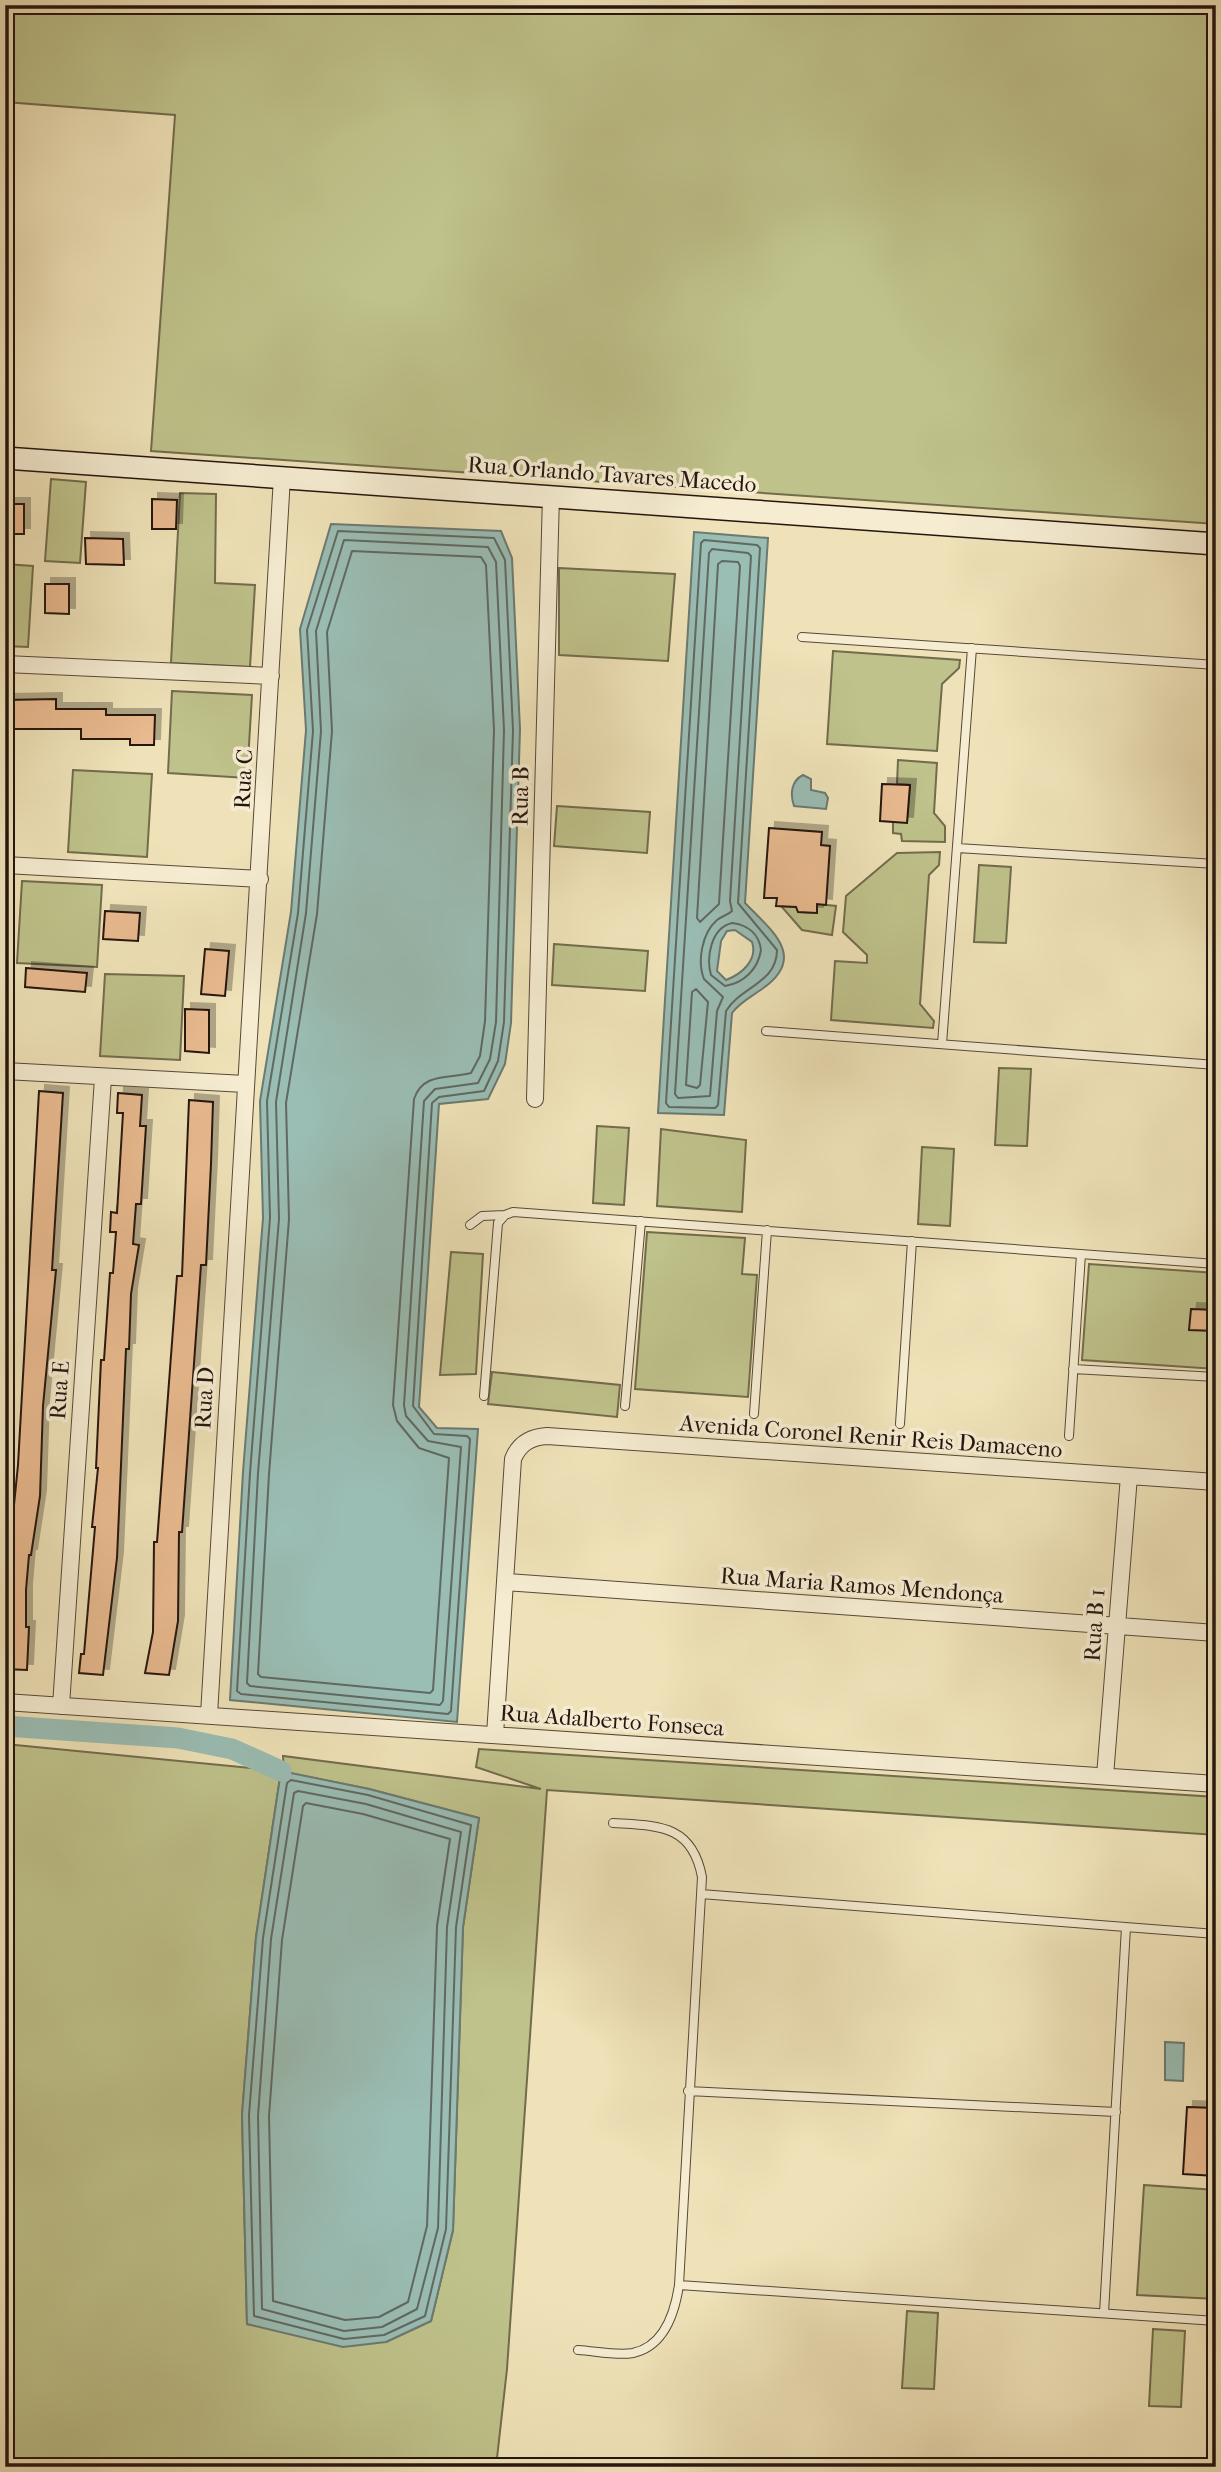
<svg xmlns="http://www.w3.org/2000/svg" width="1221" height="2472" font-family="'IM FELL French Canon',serif">
  <defs>
    <filter id="shadow"><feDropShadow dx="6" dy="-6" stdDeviation="0" flood-color="#0004"/></filter>
  </defs>
  <rect width="100%" height="100%" fill="#efe2b8"/>
  <filter id="stains"><feTurbulence type="fractalNoise" baseFrequency=".00286" numOctaves="4"/><feColorMatrix values="0 0 0 0 .2 0 0 0 0 .09 0 0 0 0 .02 0 0 0 .5 -.17"/></filter>
  <radialGradient id="worn" r=".72"><stop offset=".6" stop-color="#630" stop-opacity="0"/><stop offset="1" stop-color="#630" stop-opacity=".3"/></radialGradient>
  <path fill="#bfc28b" stroke="#726c4d" stroke-width="2" d="M 5,5 L 1216,5 L 1216,524 L 151,451 L 175,115 L 5,102 Z
    M 51,479 L 86,482 L 80,563 L 45,561 Z
    M 180,493 L 216,494 L 215,583 L 255,585 L 250,667 L 171,663 Z
    M 5,564 L 33,566 L 28,647 L 5,646 Z
    M 559,568 L 675,574 L 668,661 L 559,655 Z
    M 833,651 L 960,660 L 959,668 L 942,684 L 937,751 L 827,744 Z
    M 172,691 L 252,695 L 247,778 L 168,773 Z
    M 898,760 L 937,763 L 934,813 L 945,826 L 945,842 L 902,841 L 901,834 L 893,833 L 893,822 L 907,822 L 910,785 L 897,784 Z
    M 73,770 L 152,774 L 147,857 L 68,852 Z
    M 557,806 L 650,812 L 647,853 L 554,846 Z
    M 940,852 L 939,865 L 929,875 L 920,1004 L 934,1021 L 933,1028 L 831,1020 L 835,961 L 867,963 L 867,955 L 843,932 L 846,896 L 897,853 Z
    M 979,865 L 1011,867 L 1006,943 L 974,942 Z
    M 22,881 L 102,885 L 97,967 L 17,963 Z
    M 817,904 L 836,906 L 832,935 L 802,930 L 781,906 L 796,907 L 799,912 L 816,913 Z
    M 554,944 L 648,951 L 645,991 L 552,985 Z
    M 105,974 L 184,976 L 180,1060 L 100,1056 Z
    M 999,1068 L 1031,1069 L 1027,1146 L 995,1145 Z
    M 597,1126 L 629,1128 L 624,1205 L 593,1203 Z
    M 661,1129 L 746,1140 L 742,1212 L 657,1206 Z
    M 922,1147 L 954,1149 L 950,1226 L 918,1224 Z
    M 647,1232 L 745,1238 L 742,1274 L 757,1275 L 748,1397 L 635,1389 Z
    M 451,1252 L 483,1254 L 476,1374 L 440,1375 Z
    M 1089,1264 L 1216,1273 L 1216,1369 L 1082,1360 Z
    M 492,1372 L 620,1385 L 617,1417 L 488,1404 Z
    M 5,1744 L 281,1771 L 256,1937 L 242,2115 L 247,2324 L 386,2342 L 431,2321 L 453,2230 L 463,1927 L 479,1818 L 369,1789 L 284,1772 L 283,1756 L 541,1789 L 476,1767 L 479,1749 L 1216,1797 L 1216,1835 L 547,1790 L 507,2369 L 496,2467 L 5,2467 Z
    M 1144,2185 L 1216,2190 L 1216,2299 L 1137,2295 Z
    M 907,2311 L 938,2313 L 934,2389 L 902,2388 Z
    M 1153,2329 L 1185,2331 L 1181,2407 L 1149,2406 Z"/>
  <path fill="#9abdb4" stroke="#6b7a72" stroke-width="2" fill-rule="evenodd" d="M 331,524 L 501,531 L 512,558 L 520,729 L 511,1023 L 505,1064 L 488,1099 L 439,1104 L 419,1407 L 437,1428 L 478,1429 L 457,1722 L 230,1700 L 243,1472 L 263,1218 L 260,1101 L 291,912 L 306,730 L 300,629 Z
    M 694,532 L 768,538 L 745,903 C 772,931 808,957 762,989 C 751,997 740,1002 732,1013 L 724,1115 L 658,1113 ZM 735,930 L 752,942 C 758,960 742,974 726,980 L 717,971 L 721,941 L 727,931 Z
    M 803,775 L 811,779 L 811,790 L 825,793 L 828,798 L 826,809 L 794,806 C 790,794 791,781 803,775 Z
    M 281,1771 L 369,1789 L 479,1818 L 463,1927 L 453,2230 L 431,2321 L 386,2342 L 343,2347 L 247,2324 L 242,2115 L 256,1937 Z
    M 1165,2042 L 1184,2043 L 1183,2081 L 1165,2080 Z"/>
  <g fill="none" stroke-linecap="round" stroke-linejoin="round">
    <path stroke="#606962" stroke-width="2" d="M 338,531 L 494,538 L 505,560 L 513,730 L 504,1022 L 498,1061 L 484,1091 L 439,1097 L 432,1103 L 413,1406 L 434,1434 L 467,1436 L 470,1439 L 451,1711 L 448,1714 L 241,1694 L 237,1691 L 250,1473 L 270,1218 L 267,1101 L 298,913 L 313,731 L 307,630 Z
      M 344,540 L 488,547 L 496,562 L 504,730 L 496,1022 L 490,1059 L 478,1083 L 435,1089 L 424,1101 L 404,1405 L 406,1416 L 428,1441 L 461,1447 L 443,1701 L 440,1705 L 250,1686 L 247,1683 L 258,1473 L 279,1219 L 276,1102 L 306,913 L 321,731 L 316,631 Z
      M 704,540 L 757,545 L 760,548 L 738,903 L 777,950 C 777,983 740,987 726,1011 L 718,1105 L 715,1108 L 669,1107 L 666,1103 L 701,543 Z
      M 712,549 L 748,553 L 751,556 L 730,901 L 732,911 C 728,915 722,916 717,920 C 702,933 697,961 704,979 L 723,997 L 717,1011 L 710,1096 L 678,1098 L 675,1094 L 709,553 Z
      M 352,551 L 481,557 L 486,565 L 494,730 L 485,1021 L 480,1056 L 471,1073 C 449,1079 423,1072 414,1099 L 393,1405 L 397,1421 L 419,1448 L 449,1458 L 433,1690 L 430,1693 L 261,1677 L 258,1674 L 269,1474 L 289,1219 L 286,1103 L 317,914 L 332,731 L 327,632 Z
      M 722,561 L 738,562 L 740,566 L 719,904 L 700,922 L 697,918 L 718,564 Z
      M 732,923 C 748,925 759,934 761,950 C 758,969 744,983 725,986 L 711,975 C 706,957 711,928 732,923 Z
      M 696,989 L 708,1002 L 700,1085 L 697,1088 L 686,1085 L 692,992 Z
      M 291,1780 L 368,1795 L 471,1825 L 456,1927 L 446,2229 L 425,2316 L 384,2335 L 344,2339 L 254,2316 L 249,2115 L 263,1938 L 287,1783 Z
      M 298,1791 L 366,1804 L 461,1832 L 447,1927 L 438,2228 L 417,2309 L 382,2327 L 344,2331 L 262,2309 L 258,2116 L 271,1939 L 294,1793 Z
      M 306,1803 L 363,1814 L 450,1839 L 437,1926 L 427,2226 L 408,2302 L 379,2317 L 345,2320 L 273,2301 L 269,2116 L 282,1940 L 303,1806 Z"/>
    <path stroke="#9abdb4" stroke-width="21" d="M 5,1726 L 178,1738 L 232,1749 L 281,1771"/>
  </g>
  <path fill="#e9ba8f" stroke="#25150f" stroke-width="2" filter="url(#shadow)" d="M 152,499 L 177,500 L 176,529 L 152,529 Z
    M 5,504 L 24,504 L 24,534 L 5,534 Z
    M 85,538 L 123,539 L 124,565 L 86,564 Z
    M 45,584 L 69,584 L 69,614 L 45,613 Z
    M 56,699 L 56,709 L 106,709 L 106,715 L 155,715 L 154,745 L 130,745 L 130,739 L 81,739 L 81,729 L 5,729 L 5,700 Z
    M 882,784 L 910,785 L 907,823 L 880,821 Z
    M 769,828 L 822,832 L 821,845 L 830,846 L 826,905 L 817,904 L 817,913 L 798,912 L 796,907 L 776,906 L 777,898 L 764,898 Z
    M 105,911 L 140,913 L 138,941 L 103,939 Z
    M 205,949 L 229,951 L 225,996 L 201,994 Z
    M 26,968 L 87,973 L 85,992 L 25,987 Z
    M 185,1009 L 209,1010 L 209,1053 L 185,1051 Z
    M 39,1091 L 63,1093 L 52,1270 L 56,1270 L 43,1406 L 40,1496 L 31,1555 L 29,1555 L 26,1590 L 26,1627 L 29,1627 L 27,1670 L 5,1669 L 5,1561 L 11,1535 L 18,1465 Z
    M 118,1093 L 142,1095 L 140,1126 L 146,1126 L 141,1204 L 136,1204 L 133,1244 L 139,1245 L 131,1294 L 129,1349 L 126,1349 L 117,1558 L 103,1675 L 79,1673 L 81,1654 L 84,1654 L 95,1527 L 92,1527 L 98,1468 L 96,1468 L 101,1360 L 104,1360 L 110,1273 L 113,1273 L 116,1232 L 110,1232 L 111,1212 L 117,1213 L 123,1113 L 117,1113 Z
    M 189,1100 L 213,1102 L 211,1164 L 206,1265 L 201,1265 L 182,1532 L 179,1532 L 178,1621 L 169,1675 L 145,1673 L 153,1632 L 154,1542 L 157,1542 L 177,1276 L 182,1276 Z
    M 1191,1309 L 1216,1310 L 1216,1331 L 1189,1330 Z
    M 1187,2107 L 1216,2108 L 1216,2176 L 1183,2174 Z"/>
  <g fill="none" stroke-linecap="round" stroke-linejoin="round">
    <g stroke="#584839" stroke-width="10">
      <path id="lane" d="M 802,637 L 1216,665
        M 957,848 L 1216,864
        M 1215,864 L 1216,851
        M 766,1031 L 1216,1065
        M 942,1044 L 972,648
        M 470,1225 L 482,1216 L 505,1215
        M 1073,1369 L 1216,1377
        M 484,1396 L 498,1223 L 505,1215 L 513,1212 L 1216,1264
        M 625,1406 L 641,1221
        M 754,1414 L 767,1230
        M 900,1424 L 912,1241
        M 1069,1436 L 1081,1254
        M 701,1894 L 1216,1934
        M 688,2091 L 1116,2112
        M 679,2285 L 1216,2321
        M 1104,2313 L 1126,1927
        M 578,2350 C 595,2351 617,2356 633,2353 C 665,2346 675,2312 679,2285 L 702,1877 C 692,1824 658,1826 613,1823"/>
    </g>
    <g stroke="#584839" stroke-width="18">
      <path id="street" d="M 5,664 L 271,676
        M 5,865 L 260,879
        M 5,1071 L 245,1084
        M 535,1099 L 551,495
        M 506,1582 L 1216,1633
        M 5,1702 L 1216,1784
        M 61,1706 L 103,1078
        M 209,1715 L 282,477
        M 495,1735 L 513,1459 C 519,1444 530,1437 547,1436 L 1216,1482
        M 1105,1776 L 1129,1476"/>
    </g>
    <g stroke="#25150f" stroke-width="24">
      <path id="secondary" d="M 5,458 L 1216,544"/>
    </g>
    <use href="#lane" stroke="#f5ecd1" stroke-width="8"/>
    <use href="#street" stroke="#f5ecd1" stroke-width="16"/>
    <use href="#secondary" stroke="#f5ecd1" stroke-width="21"/>
  </g>
  <g text-anchor="middle" stroke-width="7" stroke-linejoin="round" paint-order="stroke">
    <g font-size="23" fill="#25150f" stroke="#f5ecd1">
      <text transform="translate(612 474) rotate(4)" y="8">Rua Orlando Tavares Macedo</text>
      <text transform="translate(243 779) rotate(-87)" y="8">Rua C</text>
      <text transform="translate(520 796) rotate(-89)" y="8">Rua B</text>
      <text transform="translate(59 1390) rotate(-86)" y="8">Rua E</text>
      <text transform="translate(204 1398) rotate(-87)" y="8">Rua D</text>
      <text transform="translate(871 1436) rotate(4)" y="8">Avenida Coronel Renir Reis Damaceno</text>
      <text transform="translate(862 1585) rotate(4)" y="8">Rua Maria Ramos Mendonça</text>
      <text transform="translate(1094 1625) rotate(-86)" y="8">Rua B 1</text>
      <text transform="translate(612 1720) rotate(4)" y="8">Rua Adalberto Fonseca</text>
    </g>
  </g>
  <rect width="1221" height="2472" fill="none" stroke="#efe2b8" stroke-width="28"/>
  <rect x="7" y="7" width="1207" height="2458" fill="none" stroke="#25150f" stroke-width="3.5"/>
  <rect x="14" y="14" width="1193" height="2444" fill="none" stroke="#25150f" stroke-width="2"/>
  <rect width="100%" height="100%" filter="url(#stains)"/>
  <rect width="100%" height="100%" fill="url(#worn)"/>
</svg>
